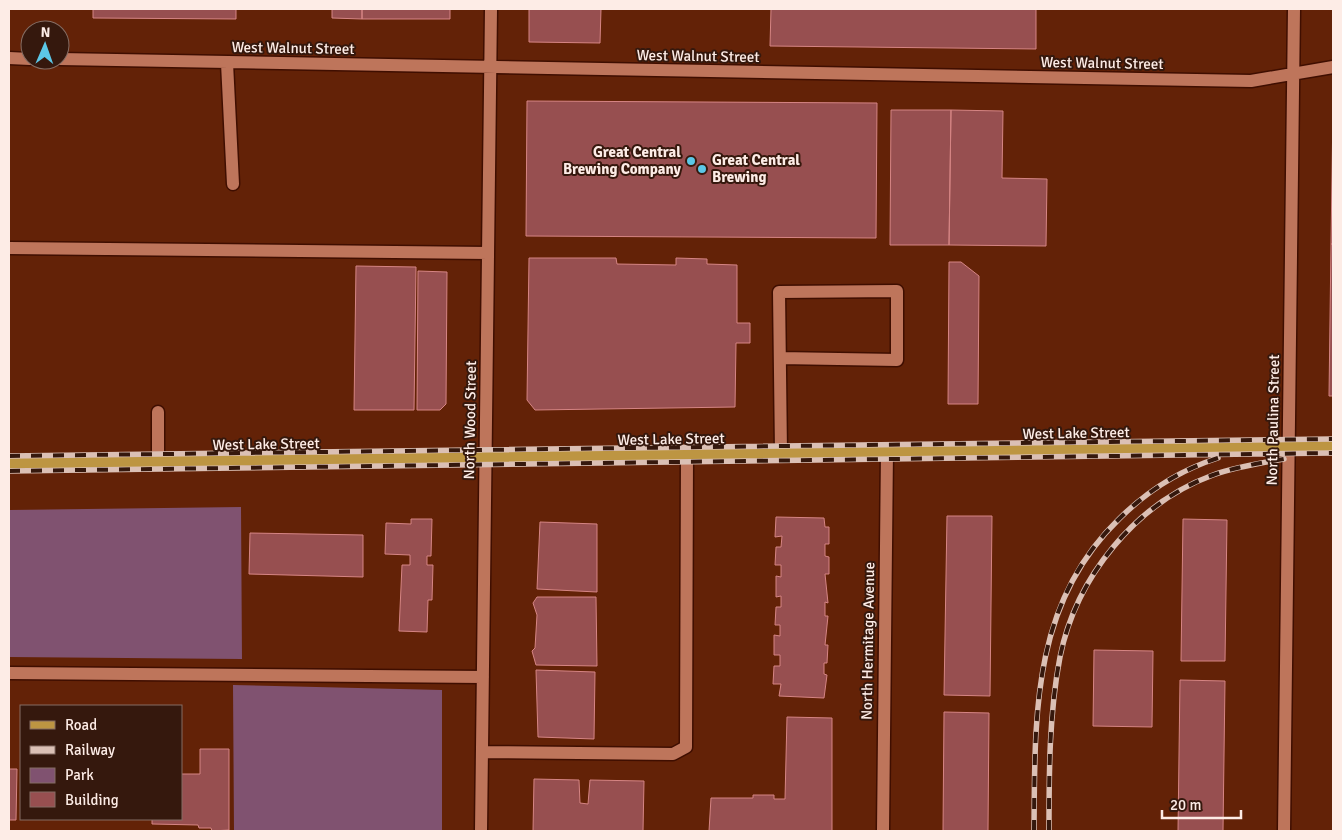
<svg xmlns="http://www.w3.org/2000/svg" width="1342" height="840" font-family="Signika,sans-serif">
  <rect width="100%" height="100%" fill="#632207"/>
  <path fill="#805270" d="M 241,507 L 242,659 L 9,657 L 9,510 Z
    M 233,685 L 442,690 L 442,831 L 234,831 Z"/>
  <path fill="#974f50" stroke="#d68584" d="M 93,9 L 236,9 L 236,19 L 93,18 Z
    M 332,9 L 362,9 L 362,19 L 332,18 Z
    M 362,9 L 450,9 L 450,19 L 362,19 Z
    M 529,9 L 601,9 L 600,43 L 529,42 Z
    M 771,9 L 1036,9 L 1036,49 L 770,46 Z
    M 527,101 L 877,103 L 876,238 L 526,236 Z
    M 1333,108 L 1333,244 L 1331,244 Z
    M 891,110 L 951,110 L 949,245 L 890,245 Z
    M 951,110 L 1003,111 L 1002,178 L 1047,179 L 1046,246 L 949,245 Z
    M 1331,244 L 1333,244 L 1333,396 L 1329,396 Z
    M 529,258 L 616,258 L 617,264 L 676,265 L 676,258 L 707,259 L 707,264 L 737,265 L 737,323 L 750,323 L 750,343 L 736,343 L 735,407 L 535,410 L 527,400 Z
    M 949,262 L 961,262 L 979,276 L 978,404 L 948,404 Z
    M 356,266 L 416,267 L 414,410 L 354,410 Z
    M 418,271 L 447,272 L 446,404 L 440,410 L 417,410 Z
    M 947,516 L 992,516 L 990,696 L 944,695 Z
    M 776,517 L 824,518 L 825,527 L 829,527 L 829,544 L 825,544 L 825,556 L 829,557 L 829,574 L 825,574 L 828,603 L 825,602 L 825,616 L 828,616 L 825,645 L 828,645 L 827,663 L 824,663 L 824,674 L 827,675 L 824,698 L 779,696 L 781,684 L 773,684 L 774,666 L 780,666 L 780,655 L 774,655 L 774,635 L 780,636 L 780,625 L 775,625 L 776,607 L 781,607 L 781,596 L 776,597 L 776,576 L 781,577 L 781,565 L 775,565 L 776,547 L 781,547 L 782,536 L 775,537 Z
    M 411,519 L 432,519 L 431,556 L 427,556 L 427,565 L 433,565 L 432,600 L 428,600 L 427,632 L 399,631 L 402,565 L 410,565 L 410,555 L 385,554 L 386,523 L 411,524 Z
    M 1183,519 L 1227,520 L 1225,661 L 1181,661 Z
    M 540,522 L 597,524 L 597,592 L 537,589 Z
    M 250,533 L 363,535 L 363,577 L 249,574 Z
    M 537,597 L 596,597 L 597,666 L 536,665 L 532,651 L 535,648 L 537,615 L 533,603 Z
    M 1094,650 L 1153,651 L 1152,727 L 1093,726 Z
    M 536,670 L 595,672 L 594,739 L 538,737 Z
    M 1180,680 L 1225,681 L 1223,831 L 1178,831 Z
    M 944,712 L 989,713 L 988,831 L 943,831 Z
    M 787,717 L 832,718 L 832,831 L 709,831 L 711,798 L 753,798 L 753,795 L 774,795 L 774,799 L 785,799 Z
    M 200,749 L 229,749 L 229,830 L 212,831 L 211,828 L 199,828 L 198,825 L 152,824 L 152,819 L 181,819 L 181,774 L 200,774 Z
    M 9,769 L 17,769 L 16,820 L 9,820 Z
    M 534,779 L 579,780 L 580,803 L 588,804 L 590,780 L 644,781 L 643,831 L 533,831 Z"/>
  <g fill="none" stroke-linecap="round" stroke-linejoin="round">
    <g stroke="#3f0e00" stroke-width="15">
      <path id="minor" d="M 9,58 L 30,59
        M 60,59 L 1251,81 L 1333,67
        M 227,63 L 233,184
        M 9,248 L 488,253
        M 780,358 L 897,360 L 897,291 L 779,292 L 781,453
        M 158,412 L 158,461
        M 9,673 L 483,677
        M 482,752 L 673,754 L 686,747 L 687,455
        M 481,831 L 491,9
        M 883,831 L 887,451
        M 1284,831 L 1294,9"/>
    </g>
    <g stroke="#3f0e00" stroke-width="15">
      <path id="major" d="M 9,463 L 1333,446"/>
    </g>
    <use href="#minor" stroke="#be755b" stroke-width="12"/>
    <use href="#major" stroke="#bd9542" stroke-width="12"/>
    <g stroke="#dbc0b5" stroke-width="5.5">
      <path id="rail" d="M 9,456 L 1333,439
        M 9,471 L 1333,453
        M 1034,831 C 1035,718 1031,604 1119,519 C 1147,491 1180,470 1218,458
        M 1049,831 C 1049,773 1049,714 1060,657 C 1076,577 1136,503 1213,475 C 1236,467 1260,463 1284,459"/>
    </g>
    <use href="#rail" stroke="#35180d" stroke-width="4" stroke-dasharray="11" stroke-linecap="butt"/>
  </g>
  <g fill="#5cc7e7" stroke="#35180d" stroke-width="2">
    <circle cx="691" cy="161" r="5"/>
    <circle cx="702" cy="169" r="5"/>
  </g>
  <g text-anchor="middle" stroke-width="4" stroke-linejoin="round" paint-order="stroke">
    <g font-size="15" fill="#fdece6" stroke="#35180d">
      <text transform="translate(293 48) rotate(1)" y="5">West Walnut Street</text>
      <text transform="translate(698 56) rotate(1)" y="5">West Walnut Street</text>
      <text transform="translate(1102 63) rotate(1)" y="5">West Walnut Street</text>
      <text transform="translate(470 420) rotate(-89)" y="5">North Wood Street</text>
      <text transform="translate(1273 420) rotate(-89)" y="5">North Paulina Street</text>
      <text transform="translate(1076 433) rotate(-1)" y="5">West Lake Street</text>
      <text transform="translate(671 439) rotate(-1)" y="5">West Lake Street</text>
      <text transform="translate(266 444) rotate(-1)" y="5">West Lake Street</text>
      <text transform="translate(868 641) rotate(-89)" y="5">North Hermitage Avenue</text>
    </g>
    <g font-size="15" font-weight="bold" fill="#fdece6" stroke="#35180d" text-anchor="end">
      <text x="681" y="157">Great Central<tspan x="681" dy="17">Brewing Company</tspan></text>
      <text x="712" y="165" text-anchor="start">Great Central<tspan x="712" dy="17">Brewing</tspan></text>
    </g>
  </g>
  <rect width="1342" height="840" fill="none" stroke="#fdece6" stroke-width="20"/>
  <rect x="20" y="705" width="162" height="115" fill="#35180d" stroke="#856d64"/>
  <rect x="30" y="721" width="25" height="8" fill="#bd9542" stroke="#856d64"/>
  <text x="65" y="730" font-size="15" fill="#fdece6">Road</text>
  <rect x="30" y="746" width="25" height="8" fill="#dbc0b5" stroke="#856d64"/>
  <text x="65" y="755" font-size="15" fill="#fdece6">Railway</text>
  <rect x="30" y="768" width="25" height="15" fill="#805270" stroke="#856d64"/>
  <text x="65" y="780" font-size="15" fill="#fdece6">Park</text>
  <rect x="30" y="792" width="25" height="15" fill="#974f50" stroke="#856d64"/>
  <text x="65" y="805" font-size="15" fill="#fdece6">Building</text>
  <g transform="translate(45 45) rotate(2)"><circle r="24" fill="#35180d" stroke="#856d64"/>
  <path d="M0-4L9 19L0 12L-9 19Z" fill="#5cc7e7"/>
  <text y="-8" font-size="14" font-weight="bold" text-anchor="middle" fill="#fdece6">N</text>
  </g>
  <path d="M1162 810v8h79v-8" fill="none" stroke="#fdece6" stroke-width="2.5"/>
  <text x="1170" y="810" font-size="15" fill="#fdece6" stroke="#35180d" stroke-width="4" paint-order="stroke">20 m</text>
</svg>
